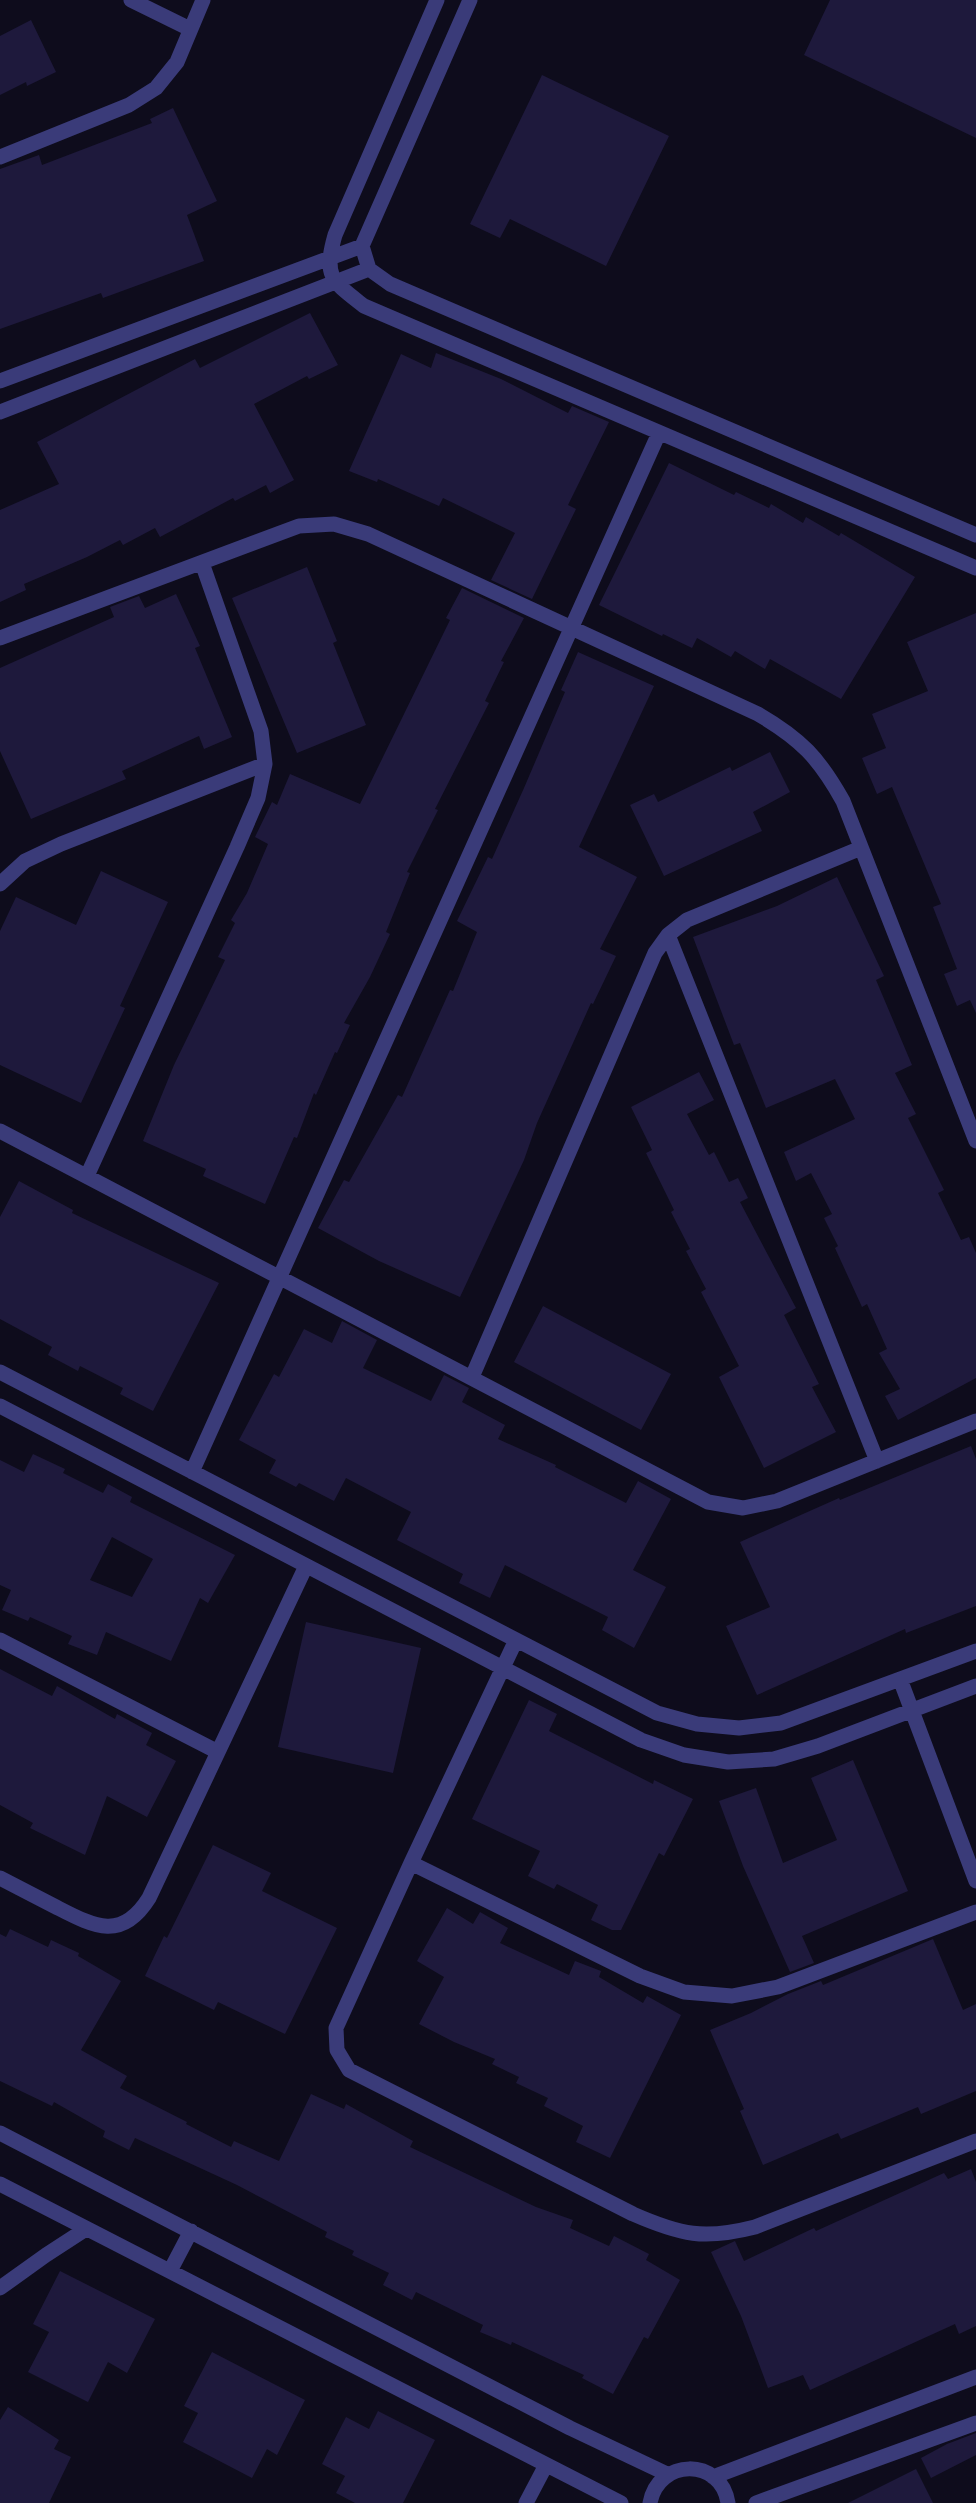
<svg xmlns="http://www.w3.org/2000/svg" width="976" height="2503" font-family="Mulish,sans-serif">
  <rect width="100%" height="100%" fill="#0e0c1c"/>
  <path fill="#1e193c" fill-rule="evenodd" d="M 830,0 L 976,0 L 976,138 L 804,55 Z
    M 31,20 L 56,72 L 27,86 L 26,82 L 0,95 L 0,36 Z
    M 542,75 L 669,136 L 606,266 L 510,219 L 500,238 L 470,224 Z
    M 173,108 L 217,201 L 187,215 L 204,261 L 103,298 L 101,293 L 0,329 L 0,169 L 39,155 L 42,165 L 152,123 L 150,119 Z
    M 310,313 L 338,365 L 309,379 L 307,376 L 254,404 L 294,480 L 270,493 L 266,485 L 235,501 L 233,498 L 160,537 L 155,528 L 123,545 L 120,540 L 87,557 L 24,584 L 26,590 L 0,602 L 0,510 L 59,484 L 37,442 L 195,359 L 200,368 Z
    M 436,353 L 501,379 L 568,413 L 572,406 L 609,422 L 568,505 L 576,509 L 532,599 L 491,580 L 515,533 L 443,498 L 439,506 L 378,479 L 377,482 L 349,471 L 401,354 L 431,368 Z
    M 669,463 L 734,495 L 736,492 L 769,508 L 771,504 L 803,523 L 806,517 L 839,536 L 841,533 L 915,577 L 841,699 L 770,659 L 765,669 L 735,651 L 731,657 L 697,638 L 692,648 L 663,634 L 662,636 L 599,605 Z
    M 307,567 L 337,641 L 333,643 L 366,725 L 297,753 L 232,598 Z
    M 462,588 L 524,618 L 501,661 L 504,662 L 485,701 L 489,703 L 435,809 L 438,810 L 407,872 L 410,873 L 386,932 L 390,934 L 370,977 L 344,1023 L 350,1025 L 337,1053 L 335,1052 L 316,1095 L 314,1093 L 297,1138 L 294,1137 L 265,1204 L 203,1176 L 206,1169 L 143,1141 L 174,1065 L 225,960 L 218,957 L 235,923 L 231,920 L 247,893 L 268,844 L 255,837 L 272,802 L 277,805 L 290,774 L 360,804 L 450,620 L 446,618 Z
    M 176,594 L 200,646 L 195,648 L 232,737 L 204,749 L 199,736 L 122,771 L 126,779 L 31,819 L 0,751 L 0,668 L 114,617 L 110,607 L 139,596 L 145,608 Z
    M 976,613 L 976,1013 L 970,1000 L 957,1006 L 944,974 L 957,969 L 933,907 L 941,904 L 892,787 L 877,794 L 862,758 L 886,748 L 872,714 L 928,691 L 907,642 Z
    M 578,652 L 654,686 L 579,847 L 637,877 L 600,949 L 616,956 L 593,1004 L 591,1003 L 537,1123 L 524,1160 L 460,1297 L 379,1261 L 318,1228 L 344,1180 L 349,1182 L 398,1095 L 402,1097 L 450,990 L 453,991 L 477,932 L 457,921 L 488,857 L 492,859 L 524,788 L 565,692 L 561,690 Z
    M 770,752 L 790,792 L 753,812 L 762,831 L 664,876 L 630,805 L 654,794 L 658,802 L 730,767 L 732,771 Z
    M 101,871 L 168,902 L 120,1006 L 125,1008 L 81,1103 L 0,1065 L 0,931 L 16,897 L 76,925 Z
    M 837,877 L 884,976 L 876,980 L 912,1065 L 895,1073 L 916,1114 L 908,1118 L 944,1190 L 938,1193 L 961,1240 L 969,1237 L 976,1253 L 976,1378 L 898,1420 L 885,1396 L 900,1389 L 879,1353 L 887,1349 L 867,1304 L 862,1307 L 835,1248 L 838,1246 L 824,1218 L 832,1214 L 811,1173 L 796,1181 L 784,1152 L 855,1119 L 835,1079 L 766,1108 L 740,1043 L 734,1045 L 693,937 L 777,906 Z
    M 699,1072 L 714,1100 L 687,1114 L 709,1155 L 714,1152 L 729,1182 L 738,1178 L 748,1198 L 740,1202 L 796,1308 L 784,1315 L 819,1384 L 812,1387 L 836,1432 L 764,1468 L 719,1377 L 739,1366 L 701,1292 L 706,1289 L 686,1251 L 690,1249 L 671,1212 L 674,1210 L 646,1153 L 652,1150 L 631,1107 Z
    M 19,1181 L 73,1210 L 72,1213 L 219,1283 L 153,1411 L 120,1394 L 123,1388 L 80,1366 L 78,1371 L 48,1355 L 52,1347 L 0,1319 L 0,1217 Z
    M 543,1306 L 671,1374 L 641,1430 L 514,1362 Z
    M 342,1321 L 377,1340 L 363,1368 L 431,1401 L 444,1375 L 469,1388 L 462,1402 L 505,1425 L 498,1439 L 556,1465 L 555,1467 L 626,1503 L 638,1481 L 671,1499 L 633,1570 L 666,1587 L 634,1648 L 602,1630 L 608,1617 L 505,1565 L 490,1598 L 459,1583 L 463,1574 L 397,1540 L 411,1512 L 346,1478 L 334,1501 L 299,1483 L 296,1487 L 269,1473 L 276,1460 L 239,1440 L 274,1374 L 279,1377 L 304,1329 L 332,1343 Z
    M 971,1446 L 976,1459 L 976,1606 L 906,1633 L 905,1629 L 757,1695 L 726,1626 L 770,1607 L 740,1542 L 839,1498 L 840,1500 Z
    M 33,1454 L 65,1469 L 63,1473 L 103,1493 L 108,1484 L 132,1497 L 130,1502 L 235,1555 L 208,1603 L 200,1598 L 171,1661 L 106,1632 L 97,1655 L 68,1644 L 72,1636 L 30,1617 L 28,1621 L 2,1610 L 11,1590 L 0,1585 L 0,1460 L 24,1472 ZM 112,1537 L 153,1559 L 132,1597 L 90,1580 Z
    M 306,1622 L 421,1648 L 393,1773 L 278,1747 Z
    M 0,1669 L 52,1696 L 57,1686 L 115,1719 L 117,1714 L 152,1733 L 146,1745 L 176,1761 L 147,1817 L 107,1796 L 85,1855 L 30,1828 L 33,1823 L 0,1805 Z
    M 529,1700 L 557,1714 L 549,1731 L 653,1784 L 654,1780 L 693,1799 L 664,1856 L 659,1853 L 621,1930 L 612,1930 L 591,1920 L 598,1905 L 557,1884 L 554,1889 L 528,1876 L 540,1851 L 472,1819 Z
    M 853,1760 L 908,1891 L 802,1936 L 814,1963 L 790,1972 L 743,1866 L 719,1801 L 756,1788 L 783,1863 L 837,1840 L 811,1778 Z
    M 213,1845 L 271,1873 L 262,1891 L 337,1928 L 285,2034 L 218,2002 L 214,2010 L 145,1976 L 164,1936 L 167,1938 Z
    M 447,1908 L 473,1924 L 480,1912 L 508,1928 L 500,1943 L 569,1975 L 575,1961 L 601,1971 L 599,1977 L 643,2003 L 647,1996 L 681,2015 L 610,2158 L 576,2142 L 583,2126 L 544,2106 L 548,2098 L 516,2083 L 519,2077 L 492,2064 L 495,2059 L 454,2042 L 419,2024 L 444,1977 L 417,1961 Z
    M 10,1929 L 48,1947 L 51,1940 L 79,1953 L 78,1956 L 121,1981 L 81,2050 L 127,2076 L 120,2088 L 187,2122 L 186,2124 L 231,2147 L 234,2141 L 279,2161 L 311,2094 L 344,2109 L 346,2104 L 413,2141 L 410,2147 L 536,2207 L 573,2220 L 570,2228 L 609,2246 L 614,2236 L 649,2254 L 646,2260 L 680,2280 L 648,2339 L 644,2337 L 613,2394 L 582,2378 L 584,2375 L 512,2342 L 511,2345 L 480,2332 L 483,2325 L 416,2292 L 412,2300 L 383,2285 L 389,2273 L 352,2255 L 354,2251 L 325,2237 L 327,2232 L 237,2185 L 135,2138 L 129,2150 L 103,2137 L 105,2131 L 54,2102 L 52,2106 L 0,2081 L 0,1934 L 6,1937 Z
    M 933,1939 L 963,2010 L 976,2004 L 976,2091 L 921,2114 L 918,2107 L 841,2139 L 838,2133 L 763,2165 L 740,2111 L 744,2109 L 710,2030 L 751,2013 L 788,1994 L 821,1981 L 823,1985 Z
    M 971,2169 L 976,2182 L 976,2326 L 959,2334 L 955,2324 L 810,2390 L 803,2375 L 768,2388 L 741,2316 L 711,2252 L 735,2241 L 744,2261 L 814,2228 L 816,2231 L 944,2173 L 948,2179 Z
    M 60,2271 L 155,2319 L 127,2373 L 108,2362 L 88,2402 L 28,2372 L 49,2332 L 33,2324 Z
    M 212,2352 L 305,2400 L 277,2455 L 267,2449 L 252,2478 L 183,2442 L 198,2413 L 184,2406 Z
    M 8,2407 L 59,2440 L 54,2449 L 71,2457 L 49,2503 L 0,2503 L 0,2420 Z
    M 378,2411 L 435,2440 L 403,2503 L 355,2503 L 336,2493 L 345,2476 L 322,2464 L 346,2417 L 369,2429 Z
    M 976,2433 L 976,2455 L 931,2478 L 921,2458 L 947,2444 Z
    M 916,2469 L 933,2503 L 848,2503 Z"/>
  <g fill="none" stroke-linecap="round" stroke-linejoin="round">
    <path stroke="#3a3b79" stroke-width="15" d="M 131,0 L 190,29
      M 437,0 L 335,235 C 323,277 332,281 364,306 L 976,568
      M 470,0 L 362,246 L 369,269 L 390,284 L 976,535
      M 0,157 L 129,105 L 156,88 L 177,62 L 203,0
      M 0,381 L 362,246
      M 0,412 L 369,269
      M 0,638 L 299,526 L 334,524 L 368,534 L 758,714 C 801,739 819,758 843,801 L 976,1141
      M 0,884 L 25,861 L 61,844 L 265,764
      M 668,935 L 877,1461
      M 0,1131 L 708,1502 L 743,1508 L 777,1501 L 976,1421
      M 87,1176 L 237,847 L 258,798 L 265,764 L 261,731 L 202,563
      M 0,1372 L 657,1713 L 697,1724 L 739,1728 L 781,1723 L 976,1651
      M 472,1377 L 655,953 L 668,935 L 687,920 L 861,848
      M 0,1406 L 641,1740 L 684,1755 L 728,1762 L 774,1759 L 818,1746 L 976,1686
      M 192,1472 L 659,433
      M 0,1640 L 218,1752
      M 516,1640 L 411,1863 L 336,2028 L 337,2050 L 349,2070 L 633,2214 C 681,2235 704,2240 755,2227 L 976,2141
      M 900,1679 L 976,1881
      M 411,1863 L 640,1976 L 684,1992 L 732,1996 L 778,1987 L 976,1912
      M 0,1878 C 19,1888 39,1898 58,1908 C 95,1927 122,1941 149,1898 L 306,1566
      M 0,2133 L 570,2428 L 667,2474
      M 0,2184 L 621,2503
      M 170,2271 L 191,2231
      M 0,2288 L 46,2255 L 86,2229
      M 713,2477 L 976,2377
      M 526,2503 L 546,2465
      M 650,2503 C 658,2458 721,2457 728,2503
      M 756,2503 L 976,2423"/>
  </g>
</svg>
